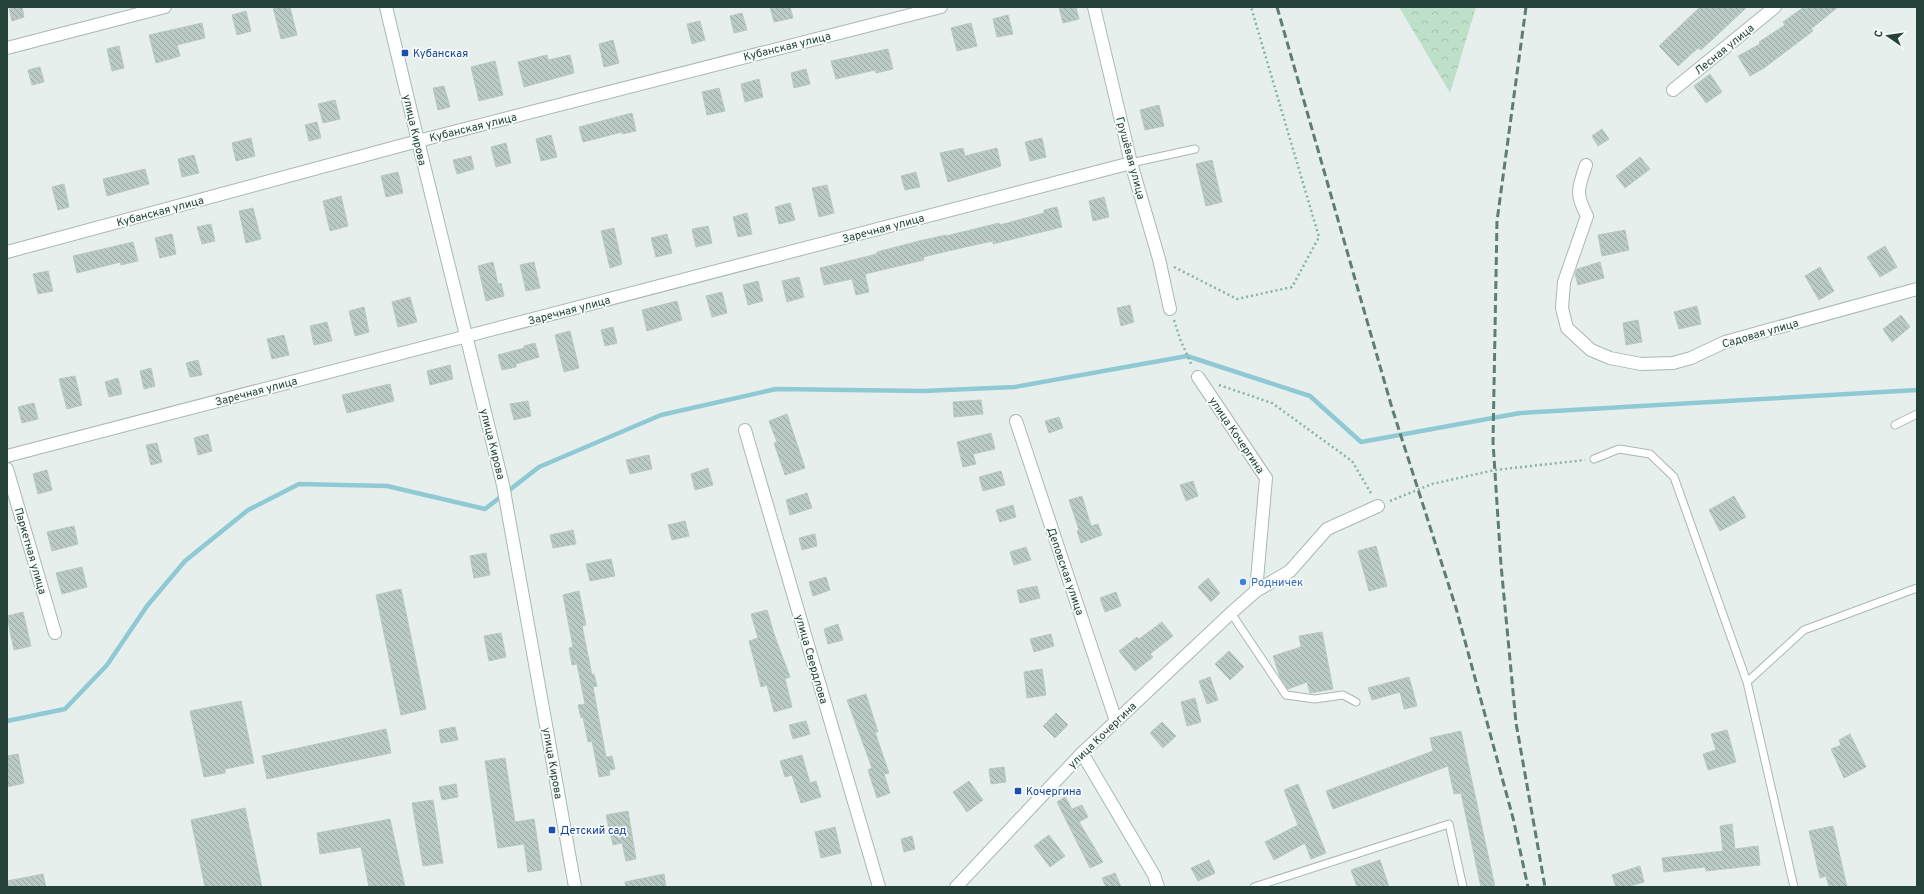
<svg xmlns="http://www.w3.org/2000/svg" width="1924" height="894" font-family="Overpass,sans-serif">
  <defs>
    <pattern id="forest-crowns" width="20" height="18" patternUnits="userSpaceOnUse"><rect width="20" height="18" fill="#bfe0c8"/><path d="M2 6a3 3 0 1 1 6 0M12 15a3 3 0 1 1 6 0" fill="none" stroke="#a4c1ad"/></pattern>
    <pattern id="building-back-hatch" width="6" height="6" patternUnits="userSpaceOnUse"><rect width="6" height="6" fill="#bbcac4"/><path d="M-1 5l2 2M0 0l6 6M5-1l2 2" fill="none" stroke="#98a6a0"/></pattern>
  </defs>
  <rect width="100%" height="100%" fill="#e6efeb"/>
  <path fill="url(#forest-crowns)" d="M 1399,7 L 1476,7 L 1450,93 Z"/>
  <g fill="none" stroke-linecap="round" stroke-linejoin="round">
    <path stroke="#8ec9d4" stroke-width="4.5" d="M 7,721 L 65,709 L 107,665 L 147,606 L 185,561 L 248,510 L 299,484 L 387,486 L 485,509 L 539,467 L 661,415 L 776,389 L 923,391 L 1015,387 L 1187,356 L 1310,396 L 1361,442 L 1520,413 L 1917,390"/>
  </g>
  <path fill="url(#building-back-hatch)" stroke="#b8c9c2" d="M 9,7 L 22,7 L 24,17 L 12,21 Z
    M 273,7 L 290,7 L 297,35 L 281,39 Z
    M 770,7 L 790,7 L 793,18 L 774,22 Z
    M 1059,7 L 1076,7 L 1079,19 L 1063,23 Z
    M 1700,7 L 1747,7 L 1701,50 L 1698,48 L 1678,66 L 1659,46 Z
    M 1804,7 L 1838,7 L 1811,29 L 1813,31 L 1764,68 L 1750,76 L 1738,56 L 1760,44 L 1759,42 L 1785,25 L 1783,22 Z
    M 246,11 L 251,31 L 237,35 L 232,15 Z
    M 742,13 L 747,30 L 734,33 L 730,16 Z
    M 1008,15 L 1013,34 L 997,37 L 993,19 Z
    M 700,21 L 705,40 L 692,44 L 687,24 Z
    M 202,23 L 205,38 L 177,45 L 180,56 L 156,63 L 149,35 Z
    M 971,23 L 977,46 L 957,51 L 951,28 Z
    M 613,40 L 619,63 L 604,67 L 599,44 Z
    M 119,46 L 124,68 L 112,71 L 107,49 Z
    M 888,49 L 893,69 L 876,73 L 875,70 L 836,79 L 831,61 Z
    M 547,55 L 548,60 L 570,55 L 574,73 L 524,87 L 518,62 Z
    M 495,61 L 503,95 L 479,101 L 471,67 Z
    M 40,67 L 44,82 L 32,85 L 28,70 Z
    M 806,69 L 810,84 L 794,88 L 791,73 Z
    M 1710,74 L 1722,92 L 1706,103 L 1694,86 Z
    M 759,79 L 763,97 L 745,102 L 741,84 Z
    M 444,86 L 450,107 L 438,110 L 433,88 Z
    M 719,88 L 725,111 L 707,115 L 702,92 Z
    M 335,100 L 340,119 L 323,123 L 318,104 Z
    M 1159,105 L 1164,126 L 1145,130 L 1140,110 Z
    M 632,113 L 636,131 L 622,134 L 622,132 L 583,142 L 579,127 Z
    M 317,122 L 321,138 L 309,141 L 305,125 Z
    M 1602,129 L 1609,139 L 1598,146 L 1592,136 Z
    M 551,135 L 557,157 L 541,161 L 536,139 Z
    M 251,138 L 255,156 L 236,161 L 232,143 Z
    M 1042,138 L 1046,157 L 1030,161 L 1025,142 Z
    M 506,143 L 511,163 L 496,167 L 491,147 Z
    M 963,148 L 965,156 L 997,148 L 1001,166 L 948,182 L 940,153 Z
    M 194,155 L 199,173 L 182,177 L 178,159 Z
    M 471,156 L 474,169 L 457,174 L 453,160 Z
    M 1640,157 L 1650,169 L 1625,188 L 1616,176 Z
    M 1212,160 L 1222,202 L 1206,206 L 1196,164 Z
    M 145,169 L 149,184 L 107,196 L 103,179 Z
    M 398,172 L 403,193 L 386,197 L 381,176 Z
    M 916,172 L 920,187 L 905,190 L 901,176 Z
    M 64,184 L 69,207 L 58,210 L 52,187 Z
    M 827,185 L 834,213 L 819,217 L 812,188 Z
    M 341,196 L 348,226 L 330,231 L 323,201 Z
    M 1104,197 L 1109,217 L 1093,221 L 1089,201 Z
    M 790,203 L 795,220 L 779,224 L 775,207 Z
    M 1057,207 L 1062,227 L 993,244 L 993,241 L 965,247 L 923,257 L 924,260 L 865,274 L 869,292 L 856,295 L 852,279 L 824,285 L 820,268 L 877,254 L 877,252 L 919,241 L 946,235 L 946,236 L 999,223 L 1000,225 L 1044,213 L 1044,210 Z
    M 253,208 L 261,239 L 246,243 L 239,211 Z
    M 747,213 L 752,234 L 738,237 L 733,217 Z
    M 211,224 L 215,241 L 202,244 L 197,227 Z
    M 708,226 L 712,243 L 696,247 L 692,229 Z
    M 614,228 L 622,264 L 610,268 L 601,231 Z
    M 1625,230 L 1629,250 L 1602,256 L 1598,235 Z
    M 172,234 L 176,254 L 160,258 L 155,238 Z
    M 667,234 L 672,253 L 656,257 L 651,238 Z
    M 133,242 L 138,261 L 121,265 L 120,262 L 77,273 L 73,256 Z
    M 1885,246 L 1897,267 L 1880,277 L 1867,257 Z
    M 493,262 L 498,284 L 501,283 L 504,296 L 486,301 L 478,266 Z
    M 534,262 L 540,288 L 526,291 L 520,265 Z
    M 1600,262 L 1604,278 L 1578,285 L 1575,274 L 1577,269 Z
    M 1820,267 L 1834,291 L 1819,300 L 1805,276 Z
    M 48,271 L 53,291 L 38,294 L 33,274 Z
    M 799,277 L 804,297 L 787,302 L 782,281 Z
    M 758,281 L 763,301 L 748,305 L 743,285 Z
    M 722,292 L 727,313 L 712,317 L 706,296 Z
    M 410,297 L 417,322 L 398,327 L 392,302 Z
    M 677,301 L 682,320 L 647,331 L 642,310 Z
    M 1130,305 L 1134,322 L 1121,326 L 1117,308 Z
    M 1697,306 L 1701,324 L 1679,329 L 1674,312 Z
    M 364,307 L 369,332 L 355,336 L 349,311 Z
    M 1901,315 L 1910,327 L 1892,342 L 1883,329 Z
    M 1638,320 L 1642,342 L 1626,345 L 1623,323 Z
    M 327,322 L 332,341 L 314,345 L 310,326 Z
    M 613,327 L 617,343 L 605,346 L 601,330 Z
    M 570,331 L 579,368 L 564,372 L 555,335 Z
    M 284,335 L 289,355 L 272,359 L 267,339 Z
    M 535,343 L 539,357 L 516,364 L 516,367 L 502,370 L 498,355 L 524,348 L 524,346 Z
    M 198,360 L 202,375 L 190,377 L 186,363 Z
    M 450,365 L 453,379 L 430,385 L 427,371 Z
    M 151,368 L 155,386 L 144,389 L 140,371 Z
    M 75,376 L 82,405 L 67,409 L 59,379 Z
    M 118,378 L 122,394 L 109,397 L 105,382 Z
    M 390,384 L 394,401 L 347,413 L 342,395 Z
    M 981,400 L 983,414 L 954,417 L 953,402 Z
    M 528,401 L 531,416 L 514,420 L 510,404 Z
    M 34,403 L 38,419 L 22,423 L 18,407 Z
    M 787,414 L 805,468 L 785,475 L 774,443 L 777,442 L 769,421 Z
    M 1059,417 L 1063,428 L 1049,433 L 1045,421 Z
    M 991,433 L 995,449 L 973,454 L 976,464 L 963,467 L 957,442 Z
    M 208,434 L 212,451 L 198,455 L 194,438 Z
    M 157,443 L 162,462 L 151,465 L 146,445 Z
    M 649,455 L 652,469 L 630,474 L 626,460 Z
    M 708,468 L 713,485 L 695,490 L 691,474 Z
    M 47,470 L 52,490 L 38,494 L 33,474 Z
    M 1001,471 L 1005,485 L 983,491 L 979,477 Z
    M 1193,481 L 1198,496 L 1186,501 L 1180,485 Z
    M 807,493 L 812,508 L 790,515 L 786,500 Z
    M 1082,496 L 1091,526 L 1098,524 L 1102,535 L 1081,543 L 1077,531 L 1079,530 L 1069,500 Z
    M 1734,496 L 1746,517 L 1720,531 L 1709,510 Z
    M 1013,505 L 1016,517 L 1000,522 L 996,510 Z
    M 685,521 L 689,536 L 672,540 L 668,525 Z
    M 74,526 L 78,544 L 52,551 L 47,532 Z
    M 573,530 L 576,544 L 553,548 L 550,535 Z
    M 815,534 L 817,546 L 802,550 L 799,538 Z
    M 1376,546 L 1387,586 L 1369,591 L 1358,551 Z
    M 1026,547 L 1031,560 L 1014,565 L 1010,552 Z
    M 486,553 L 490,575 L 474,578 L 470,556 Z
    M 611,559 L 615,576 L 590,581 L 586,564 Z
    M 82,567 L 87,587 L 62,594 L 56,573 Z
    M 826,577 L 830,590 L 813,596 L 809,582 Z
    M 1208,578 L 1220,593 L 1211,602 L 1198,587 Z
    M 1037,586 L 1040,598 L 1020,603 L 1017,590 Z
    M 401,589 L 426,709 L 401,715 L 376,595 Z
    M 579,591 L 586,625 L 582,626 L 592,675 L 594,674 L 597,686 L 593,687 L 598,714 L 606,757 L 612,756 L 615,769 L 609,770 L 610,775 L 599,777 L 592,741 L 588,742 L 583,717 L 581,718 L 578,705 L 585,704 L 577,664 L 572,665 L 569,648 L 573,647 L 563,595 Z
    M 1116,592 L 1121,606 L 1105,612 L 1100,598 Z
    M 767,610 L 774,634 L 790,677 L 785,679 L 792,707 L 774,712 L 767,685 L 761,687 L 749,641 L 758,638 L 751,614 Z
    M 23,612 L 31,646 L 14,650 L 7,616 Z
    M 1162,622 L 1173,636 L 1150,654 L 1153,657 L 1135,671 L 1119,651 L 1137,637 L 1139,639 Z
    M 838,624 L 843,640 L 828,644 L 824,629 Z
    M 1322,632 L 1333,689 L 1310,693 L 1307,682 L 1288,689 L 1280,677 L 1273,656 L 1301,647 L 1299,636 Z
    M 501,633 L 506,657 L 489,661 L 484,636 Z
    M 1051,634 L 1054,646 L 1034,652 L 1030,639 Z
    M 1229,651 L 1244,667 L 1230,680 L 1215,664 Z
    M 1042,669 L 1046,695 L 1027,698 L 1024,672 Z
    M 1210,677 L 1218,700 L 1207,704 L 1199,681 Z
    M 1409,677 L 1417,706 L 1404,709 L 1400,692 L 1372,700 L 1368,688 Z
    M 866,694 L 878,732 L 875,732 L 889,773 L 884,774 L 890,793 L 877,798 L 868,770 L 872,768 L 847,700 Z
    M 1195,698 L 1201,722 L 1187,726 L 1181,702 Z
    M 241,701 L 254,763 L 225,769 L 225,773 L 204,777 L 190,711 Z
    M 1056,713 L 1068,725 L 1055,738 L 1043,726 Z
    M 806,721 L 810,734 L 793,739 L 789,725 Z
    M 1162,722 L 1176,736 L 1163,748 L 1150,733 Z
    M 455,727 L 458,740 L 441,743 L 439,730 Z
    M 386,729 L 391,753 L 267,779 L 262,756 Z
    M 1727,730 L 1736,762 L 1708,770 L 1703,754 L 1716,750 L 1711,734 Z
    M 1461,731 L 1495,887 L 1481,887 L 1461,793 L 1454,794 L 1448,766 L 1333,809 L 1326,791 L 1433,751 L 1430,738 Z
    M 1850,734 L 1866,767 L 1844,778 L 1831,749 L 1841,745 L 1839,740 Z
    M 18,754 L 24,783 L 7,787 L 7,756 Z
    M 802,755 L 810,783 L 816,781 L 821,797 L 801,803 L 792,775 L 785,777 L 780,761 Z
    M 505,758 L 515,822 L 534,819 L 542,870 L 528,872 L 524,844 L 498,848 L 485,761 Z
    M 1004,767 L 1006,782 L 991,784 L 989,769 Z
    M 969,781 L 983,800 L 967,812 L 953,792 Z
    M 456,784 L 458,797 L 442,800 L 439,787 Z
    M 1298,784 L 1326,853 L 1311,859 L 1305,843 L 1274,860 L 1265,842 L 1298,825 L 1284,790 Z
    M 1065,797 L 1072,809 L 1082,805 L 1088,817 L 1079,822 L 1103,862 L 1090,868 L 1057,802 Z
    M 433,800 L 443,863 L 423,866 L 412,803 Z
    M 245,808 L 262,887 L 205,887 L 191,820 Z
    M 628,811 L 636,859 L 626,861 L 622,843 L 613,845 L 606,815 Z
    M 390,819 L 405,887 L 369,887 L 361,847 L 320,854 L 317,833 Z
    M 1732,824 L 1735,849 L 1758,846 L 1760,865 L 1706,871 L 1705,867 L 1664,872 L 1662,858 L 1723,851 L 1720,826 Z
    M 1833,826 L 1847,887 L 1829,887 L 1826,876 L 1820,878 L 1809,831 Z
    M 835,827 L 841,853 L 821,858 L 815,832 Z
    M 1049,835 L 1065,856 L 1050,867 L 1034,846 Z
    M 912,836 L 915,849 L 904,852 L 901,839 Z
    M 1209,860 L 1215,873 L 1198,881 L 1191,868 Z
    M 1380,860 L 1389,887 L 1357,887 L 1351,870 Z
    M 1640,866 L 1644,882 L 1627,887 L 1616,887 L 1612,875 Z
    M 1115,873 L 1121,887 L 1106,887 L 1102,878 Z
    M 43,874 L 46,887 L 7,887 L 7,881 Z
    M 664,874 L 666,887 L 626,887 L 625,882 Z"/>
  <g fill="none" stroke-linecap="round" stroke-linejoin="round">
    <g stroke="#a8b8b2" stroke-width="9">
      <path id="lane" d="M 1131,163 L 1195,149
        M 1895,425 L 1917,414
        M 1594,459 L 1619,449 L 1650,454 L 1674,477 L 1747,682 L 1794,887
        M 1231,613 L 1286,695 L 1315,699 L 1343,695 L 1356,702
        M 1747,682 L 1804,630 L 1917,588
        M 1254,887 L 1449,824 L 1463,887"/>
    </g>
    <g stroke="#a8b8b2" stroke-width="14">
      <path id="street" d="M 1094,7 L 1131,163 L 1159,259 L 1170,309
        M 7,48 L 165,7
        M 1673,90 L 1775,7
        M 1586,165 C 1578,189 1575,193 1587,216 L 1564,282 L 1562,308 L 1567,328 L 1591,350 L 1610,358 L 1641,364 L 1673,363 L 1691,358 L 1725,342 L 1917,289
        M 7,252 L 418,141 L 941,7
        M 1198,377 L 1266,478 L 1256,591
        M 1016,421 L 1116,721
        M 745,430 L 879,887
        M 7,456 L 1131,163
        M 7,469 L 55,633
        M 1082,753 L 1231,613 L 1256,591 L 1290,571 L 1327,529 L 1378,506"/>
    </g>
    <g stroke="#a4bbb3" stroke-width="14">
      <path id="secondary" d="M 386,7 L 418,141 L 503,485 L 575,887
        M 956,887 L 1082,753 L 1154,875 L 1158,887"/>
    </g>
    <path stroke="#86b3a5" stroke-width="2.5" stroke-dasharray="2 3" stroke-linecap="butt" d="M 1174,267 L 1237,299 L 1292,287 L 1319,237 L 1251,7
      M 1174,320 L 1180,339 L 1192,366
      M 1219,385 L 1272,403 L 1352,461 L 1372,495
      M 1390,501 L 1432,484 L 1495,470 L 1585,460"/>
    <use href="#lane" stroke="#fff" stroke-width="7"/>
    <use href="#street" stroke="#fff" stroke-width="12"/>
    <use href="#secondary" stroke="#fff" stroke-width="12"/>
    <path stroke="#5f7d75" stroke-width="3" stroke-dasharray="8 4" stroke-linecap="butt" d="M 1277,7 L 1392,408 L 1456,608 L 1513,818 L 1528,887
      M 1526,7 L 1497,221 L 1493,442 L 1501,565 L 1516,723 L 1545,887"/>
  </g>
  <g fill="#1a4fb4" stroke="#f7fbf9" stroke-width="1.5">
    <rect x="401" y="49" width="8" height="8" rx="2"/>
    <rect x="1014" y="787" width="8" height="8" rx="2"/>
    <rect x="548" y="826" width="8" height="8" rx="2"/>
  </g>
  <circle fill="#3f7fe0" stroke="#f7fbf9" stroke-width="1.5" cx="1243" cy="582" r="4"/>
  <g text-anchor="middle" stroke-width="3.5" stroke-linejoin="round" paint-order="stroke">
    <g font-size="11" fill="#24423a" stroke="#f7fbf9">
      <text transform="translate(787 46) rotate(-14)" y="4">Кубанская улица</text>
      <text transform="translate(1724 49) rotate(-39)" y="4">Лесная улица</text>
      <text transform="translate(473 127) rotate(-14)" y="4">Кубанская улица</text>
      <text transform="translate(415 130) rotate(77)" y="4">улица Кирова</text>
      <text transform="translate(1131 158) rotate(75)" y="4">Грушёвая улица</text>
      <text transform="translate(160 211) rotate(-15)" y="4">Кубанская улица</text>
      <text transform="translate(883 228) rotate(-15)" y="4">Заречная улица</text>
      <text transform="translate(569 310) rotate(-15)" y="4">Заречная улица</text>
      <text transform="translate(1760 333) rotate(-16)" y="4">Садовая улица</text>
      <text transform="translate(256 391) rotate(-15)" y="4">Заречная улица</text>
      <text transform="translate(1237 435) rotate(56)" y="4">улица Кочергина</text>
      <text transform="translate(493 444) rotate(76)" y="4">улица Кирова</text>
      <text transform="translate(31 551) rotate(74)" y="4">Паркетная улица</text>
      <text transform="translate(1066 571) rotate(71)" y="4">Деповская улица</text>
      <text transform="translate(812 659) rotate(74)" y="4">улица Свердлова</text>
      <text transform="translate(1102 735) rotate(-44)" y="4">улица Кочергина</text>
      <text transform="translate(553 763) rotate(80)" y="4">улица Кирова</text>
    </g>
    <g font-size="11" fill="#164399" stroke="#f7fbf9" text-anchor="start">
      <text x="413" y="57">Кубанская</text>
      <text x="1026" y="795">Кочергина</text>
      <text x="560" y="834">Детский сад</text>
    </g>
    <g font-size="11" fill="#366cbe" stroke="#f7fbf9" text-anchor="start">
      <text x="1251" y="586">Родничек</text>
    </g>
  </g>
  <rect width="1924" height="894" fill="none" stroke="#24423a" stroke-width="16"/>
  <g transform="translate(1888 36) rotate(283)" stroke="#f7fbf9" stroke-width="3" paint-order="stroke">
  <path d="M0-3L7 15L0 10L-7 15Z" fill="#24423a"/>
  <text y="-6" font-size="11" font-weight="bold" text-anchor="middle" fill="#24423a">С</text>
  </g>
</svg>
